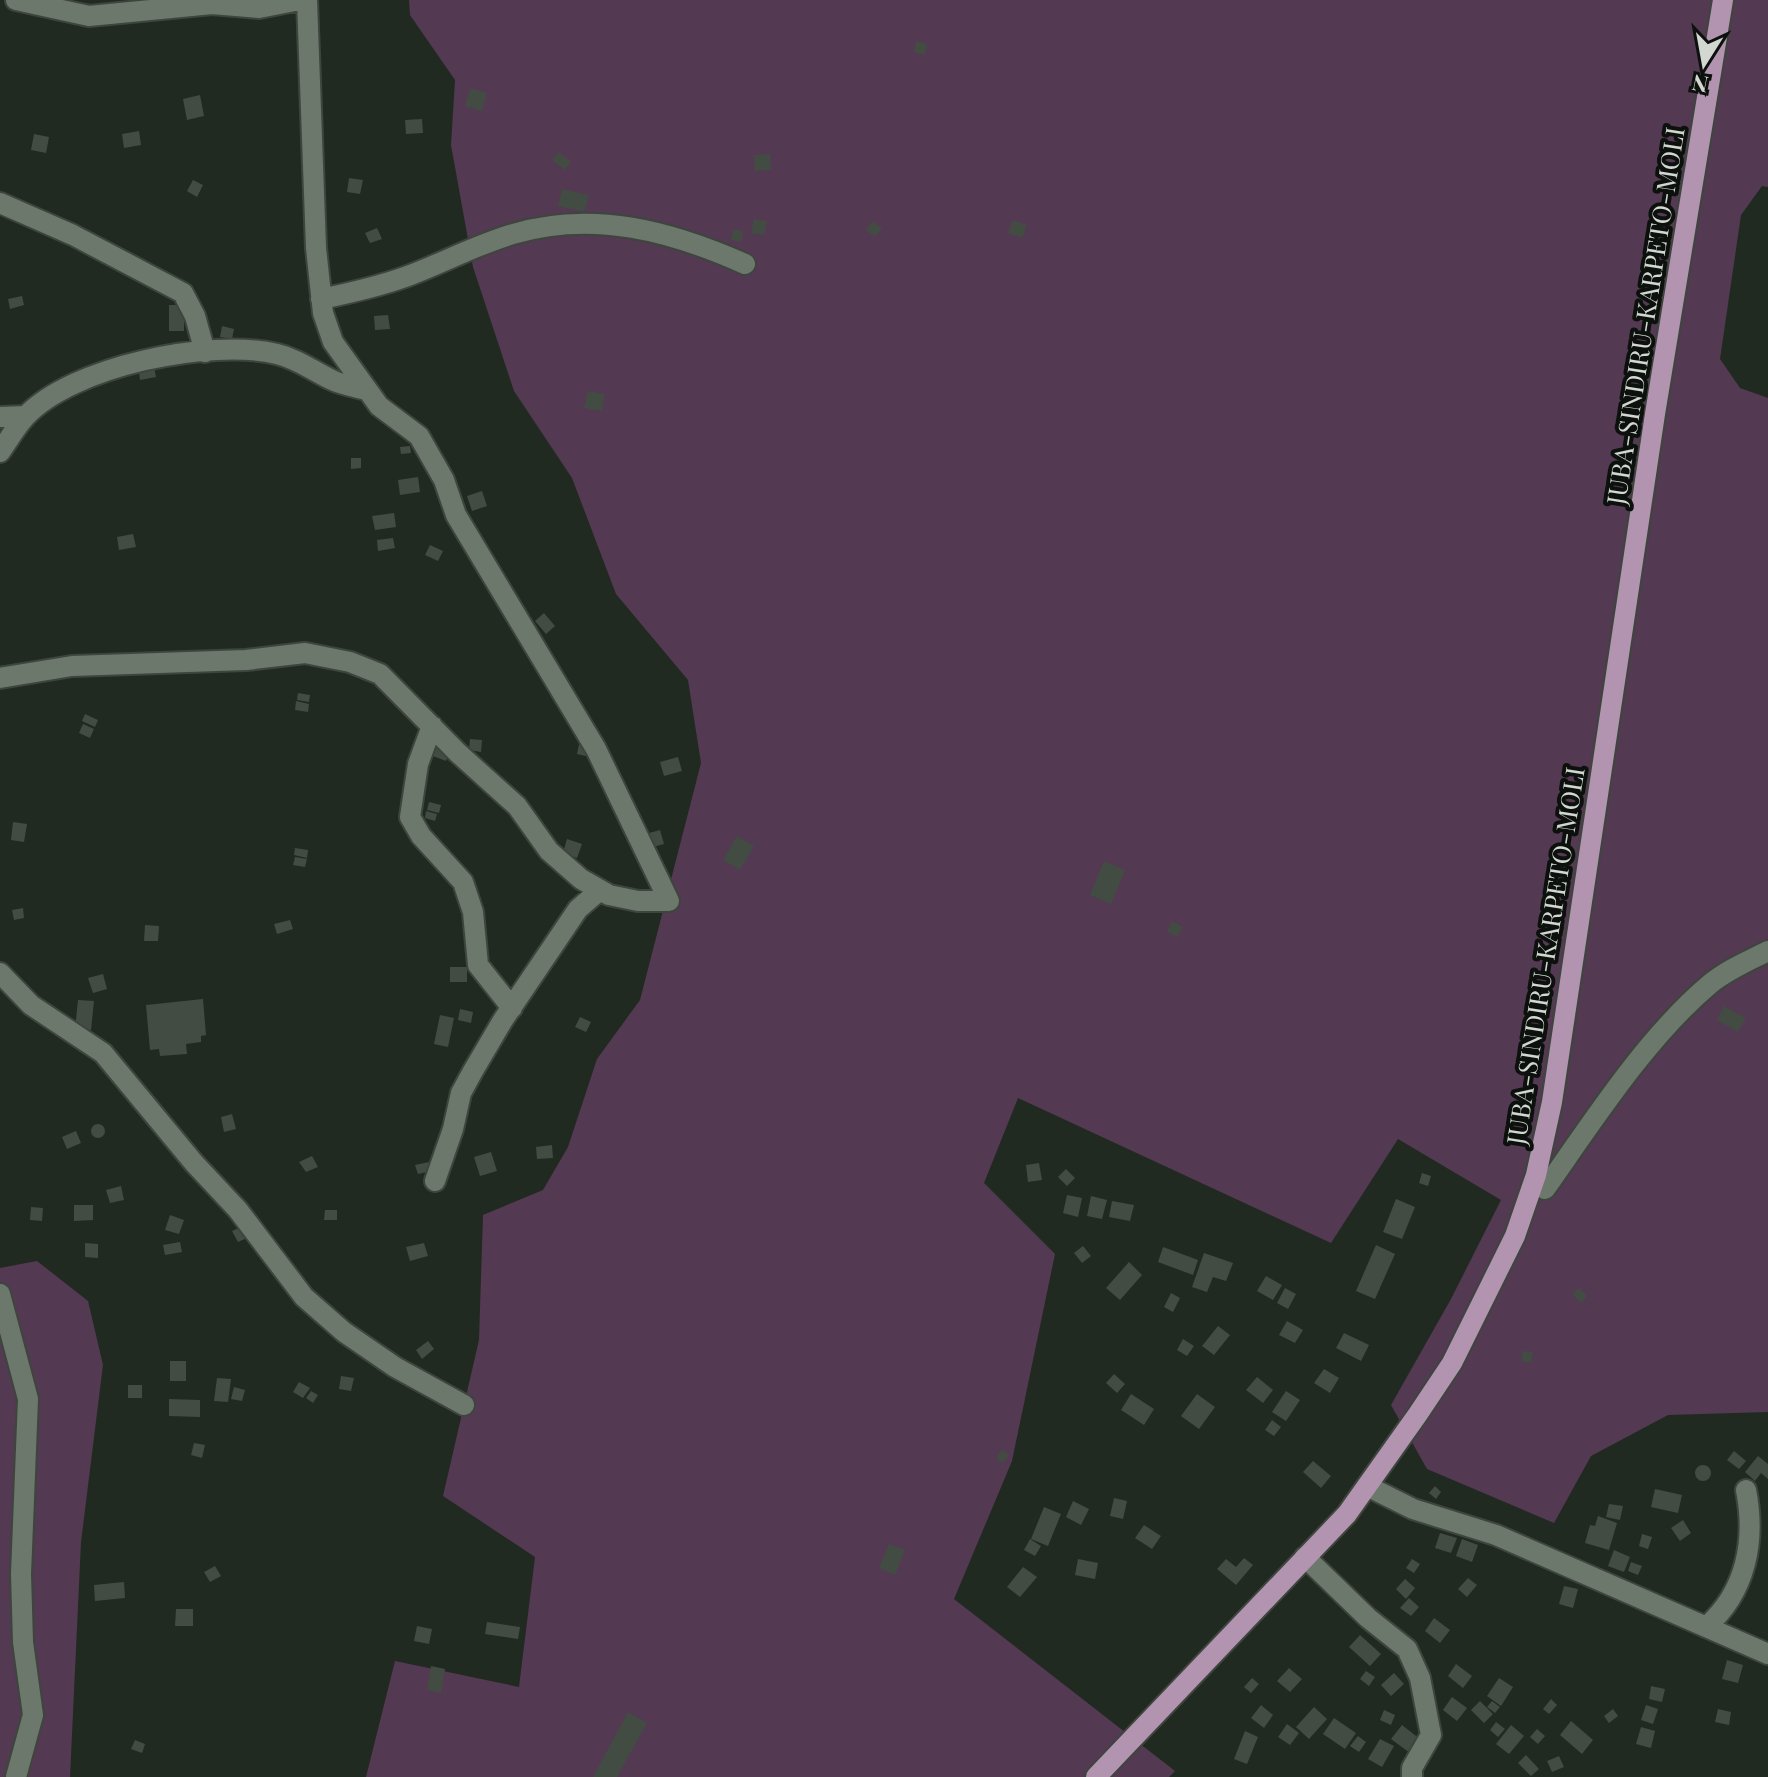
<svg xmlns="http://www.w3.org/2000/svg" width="1768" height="1777" font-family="'Playfair Display',serif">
  <rect width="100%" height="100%" fill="#212a21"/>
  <path fill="#543952" d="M 409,0 L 1768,0 L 1768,187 L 1762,186 L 1741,215 L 1720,359 L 1740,388 L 1768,398 L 1768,1412 L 1668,1415 L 1591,1456 L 1554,1523 L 1427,1469 L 1391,1405 L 1451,1299 L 1501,1200 L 1398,1139 L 1331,1243 L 1018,1098 L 984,1183 L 1055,1254 L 1012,1461 L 954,1599 L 1175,1771 L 1169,1777 L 366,1777 L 395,1661 L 519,1687 L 535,1557 L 443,1496 L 479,1340 L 483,1215 L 543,1190 L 568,1147 L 597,1059 L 640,1000 L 701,763 L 688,680 L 616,594 L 572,478 L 514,391 L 473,267 L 451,145 L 455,80 L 410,15 Z
    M 37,1261 L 88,1301 L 103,1365 L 81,1542 L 70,1777 L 0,1777 L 0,1268 Z"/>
  <path fill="#424c43" d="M 916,41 L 927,44 L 925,55 L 914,52 Z
    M 470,88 L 487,93 L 482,111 L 465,106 Z
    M 200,95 L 204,116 L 187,120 L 183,99 Z
    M 422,119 L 423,133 L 406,134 L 405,120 Z
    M 139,131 L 141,145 L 124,148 L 122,134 Z
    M 34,134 L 49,137 L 46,153 L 31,150 Z
    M 559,152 L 571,162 L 565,170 L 552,160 Z
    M 770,154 L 771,170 L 755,171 L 754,155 Z
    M 349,178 L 363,180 L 360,194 L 347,192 Z
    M 193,180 L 203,185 L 197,197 L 187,191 Z
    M 562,189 L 589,195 L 584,212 L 558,206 Z
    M 754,219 L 767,221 L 764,235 L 751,233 Z
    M 1013,220 L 1027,225 L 1022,238 L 1008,233 Z
    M 873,221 L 882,228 L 875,237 L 866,230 Z
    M 377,228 L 382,239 L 370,243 L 365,233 Z
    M 733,229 L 743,231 L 741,242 L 731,240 Z
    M 22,296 L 24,305 L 10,309 L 8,299 Z
    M 169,305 L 184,305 L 184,331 L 169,331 Z
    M 388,315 L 390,329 L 375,330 L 374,316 Z
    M 222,326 L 234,329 L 232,339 L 220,337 Z
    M 153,362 L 156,377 L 140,380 L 138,365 Z
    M 588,391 L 605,394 L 602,411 L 584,408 Z
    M 410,446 L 411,453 L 401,454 L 400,447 Z
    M 351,458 L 361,458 L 361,468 L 351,469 Z
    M 418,477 L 420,492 L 400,495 L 398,480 Z
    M 482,491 L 487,506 L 472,511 L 467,496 Z
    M 394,513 L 396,527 L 375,530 L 372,516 Z
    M 133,534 L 136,547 L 119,550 L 117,537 Z
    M 393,538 L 395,548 L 378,551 L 377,540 Z
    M 430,545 L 443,551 L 438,561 L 425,555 Z
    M 544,613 L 555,626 L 546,634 L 535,621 Z
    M 298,693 L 310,695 L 309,702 L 297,700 Z
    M 296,701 L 309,704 L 308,712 L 295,710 Z
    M 85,714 L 98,720 L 95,727 L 82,721 Z
    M 83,724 L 94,729 L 90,738 L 79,733 Z
    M 470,739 L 482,740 L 481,752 L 469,750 Z
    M 580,740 L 590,757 L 577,754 Z
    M 436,747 L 450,751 L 446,761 L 433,756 Z
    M 678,757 L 682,771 L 664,776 L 660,762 Z
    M 429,802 L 441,805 L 439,813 L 427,810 Z
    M 426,811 L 437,814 L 435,821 L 425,818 Z
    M 13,822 L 27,824 L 24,842 L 11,840 Z
    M 660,830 L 664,844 L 646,849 L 642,835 Z
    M 737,836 L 754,846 L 740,870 L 723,860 Z
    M 567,839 L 582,844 L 577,858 L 563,853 Z
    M 295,848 L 308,850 L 307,858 L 294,855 Z
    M 295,857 L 307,859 L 305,867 L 293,865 Z
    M 1104,861 L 1125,870 L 1111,904 L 1090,895 Z
    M 23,908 L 24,918 L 14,920 L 12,910 Z
    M 290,920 L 293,929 L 277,934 L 274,924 Z
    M 1172,921 L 1183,927 L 1178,937 L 1167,932 Z
    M 145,925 L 159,926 L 158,941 L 144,941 Z
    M 450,967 L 467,967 L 467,982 L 450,982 Z
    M 103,974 L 107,989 L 93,993 L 88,978 Z
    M 203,999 L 206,1035 L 201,1036 L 201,1042 L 186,1044 L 187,1054 L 160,1056 L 159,1049 L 150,1050 L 146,1005 Z
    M 78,1000 L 94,1001 L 91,1030 L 75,1029 Z
    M 1724,1006 L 1746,1018 L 1738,1032 L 1717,1020 Z
    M 460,1009 L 473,1012 L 471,1023 L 458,1020 Z
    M 440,1015 L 454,1018 L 448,1047 L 434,1044 Z
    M 580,1017 L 591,1022 L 586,1032 L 575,1027 Z
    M 232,1114 L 236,1129 L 224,1132 L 221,1117 Z
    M91 1131a7 7 0 1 1 14 0a7 7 0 1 1-14 0Z
    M 76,1131 L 81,1143 L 67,1149 L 62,1137 Z
    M 552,1145 L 553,1158 L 537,1159 L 536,1147 Z
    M 491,1152 L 497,1171 L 480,1176 L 474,1157 Z
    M 312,1156 L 318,1167 L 306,1172 L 299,1162 Z
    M 429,1162 L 431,1171 L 418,1174 L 415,1165 Z
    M 1039,1163 L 1042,1180 L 1028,1182 L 1026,1165 Z
    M 1066,1169 L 1075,1178 L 1067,1186 L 1058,1177 Z
    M 1422,1173 L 1431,1176 L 1428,1186 L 1419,1183 Z
    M 121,1186 L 124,1200 L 110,1203 L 106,1190 Z
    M 1067,1195 L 1082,1198 L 1078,1217 L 1063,1213 Z
    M 1091,1196 L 1107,1200 L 1102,1219 L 1087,1216 Z
    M 1396,1199 L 1415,1207 L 1402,1239 L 1383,1232 Z
    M 1112,1201 L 1134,1205 L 1130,1221 L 1109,1217 Z
    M 74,1205 L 93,1205 L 93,1220 L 74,1221 Z
    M 31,1207 L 43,1208 L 42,1221 L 30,1220 Z
    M 325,1210 L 337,1210 L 337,1220 L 324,1220 Z
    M 170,1215 L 184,1220 L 179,1234 L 165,1230 Z
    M 243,1226 L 249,1237 L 238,1242 L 232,1231 Z
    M 180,1242 L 182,1252 L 165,1255 L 163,1245 Z
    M 85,1243 L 98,1244 L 98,1258 L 85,1257 Z
    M 424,1243 L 428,1256 L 410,1261 L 406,1247 Z
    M 1376,1245 L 1395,1254 L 1375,1299 L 1356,1291 Z
    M 1083,1246 L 1091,1256 L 1082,1263 L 1074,1253 Z
    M 1163,1247 L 1198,1260 L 1193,1275 L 1158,1262 Z
    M 1204,1253 L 1233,1263 L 1226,1281 L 1213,1277 L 1207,1292 L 1192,1287 Z
    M 1129,1262 L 1142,1275 L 1120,1300 L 1106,1288 Z
    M 1266,1276 L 1282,1285 L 1273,1300 L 1257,1291 Z
    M 1285,1288 L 1296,1294 L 1288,1309 L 1277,1303 Z
    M 1579,1288 L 1587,1296 L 1581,1303 L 1572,1294 Z
    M 1171,1293 L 1180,1298 L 1173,1312 L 1164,1307 Z
    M 1287,1321 L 1303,1330 L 1295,1343 L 1279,1335 Z
    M 1218,1326 L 1230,1335 L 1214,1355 L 1202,1346 Z
    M 1344,1333 L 1369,1345 L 1361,1361 L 1336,1348 Z
    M 1183,1339 L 1194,1346 L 1187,1356 L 1177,1350 Z
    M 428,1341 L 434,1349 L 422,1359 L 416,1350 Z
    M 1523,1351 L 1533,1352 L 1531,1363 L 1521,1361 Z
    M 170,1361 L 186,1361 L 186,1381 L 170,1381 Z
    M 1324,1369 L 1339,1378 L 1330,1393 L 1314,1383 Z
    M 1114,1374 L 1125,1384 L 1117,1393 L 1106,1383 Z
    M 341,1376 L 354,1378 L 351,1391 L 339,1389 Z
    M 1257,1377 L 1273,1390 L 1263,1403 L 1246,1390 Z
    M 217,1378 L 231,1379 L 228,1402 L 214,1401 Z
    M 299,1382 L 310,1388 L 303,1398 L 293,1392 Z
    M 128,1385 L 142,1385 L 142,1398 L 128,1398 Z
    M 234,1387 L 245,1390 L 242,1401 L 231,1399 Z
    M 311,1391 L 318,1395 L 313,1403 L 306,1398 Z
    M 1286,1391 L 1300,1400 L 1286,1421 L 1272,1412 Z
    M 1131,1394 L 1154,1409 L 1144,1425 L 1121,1410 Z
    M 1197,1394 L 1215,1407 L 1199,1429 L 1181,1416 Z
    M 169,1399 L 200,1400 L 200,1417 L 169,1416 Z
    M 1272,1420 L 1281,1427 L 1274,1436 L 1265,1430 Z
    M 194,1443 L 205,1445 L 202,1458 L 191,1455 Z
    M 1002,1450 L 1009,1455 L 1003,1463 L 996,1458 Z
    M 1734,1451 L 1746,1461 L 1739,1469 L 1727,1460 Z
    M 1758,1456 L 1768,1464 L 1768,1479 L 1761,1473 L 1755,1481 L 1745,1472 Z
    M 1313,1461 L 1331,1476 L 1321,1488 L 1303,1472 Z
    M1695 1473a8 8 0 1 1 16 0a8 8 0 1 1-16 0Z
    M 1435,1486 L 1441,1492 L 1436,1499 L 1429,1493 Z
    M 1655,1489 L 1682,1495 L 1678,1513 L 1651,1507 Z
    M 1114,1498 L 1127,1501 L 1123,1519 L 1110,1516 Z
    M 1073,1501 L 1089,1509 L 1081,1525 L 1066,1517 Z
    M 1609,1504 L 1623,1506 L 1620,1520 L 1606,1517 Z
    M 1044,1507 L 1061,1514 L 1048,1546 L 1031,1539 Z
    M 1598,1516 L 1617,1523 L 1609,1550 L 1585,1543 L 1590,1525 L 1595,1526 Z
    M 1683,1520 L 1691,1533 L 1680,1541 L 1671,1528 Z
    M 1144,1525 L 1161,1536 L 1152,1549 L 1135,1538 Z
    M 1440,1533 L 1457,1538 L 1451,1553 L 1435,1548 Z
    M 1642,1534 L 1652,1537 L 1648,1549 L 1639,1546 Z
    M 1030,1539 L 1041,1546 L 1035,1556 L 1024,1550 Z
    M 1462,1539 L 1478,1545 L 1472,1562 L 1456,1556 Z
    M 889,1544 L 905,1550 L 895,1575 L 879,1568 Z
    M 1614,1550 L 1630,1557 L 1624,1572 L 1608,1566 Z
    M 1244,1558 L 1253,1565 L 1236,1585 L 1217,1569 L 1226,1559 L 1236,1567 Z
    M 1078,1559 L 1098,1563 L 1095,1579 L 1075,1575 Z
    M 1412,1559 L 1420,1564 L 1414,1573 L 1406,1568 Z
    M 1631,1562 L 1642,1566 L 1638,1575 L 1628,1571 Z
    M 215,1566 L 221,1576 L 210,1582 L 204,1572 Z
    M 1023,1567 L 1037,1577 L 1020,1597 L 1007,1587 Z
    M 1468,1578 L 1477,1585 L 1467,1597 L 1458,1589 Z
    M 1405,1579 L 1415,1588 L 1406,1599 L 1396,1589 Z
    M 124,1582 L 125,1598 L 95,1601 L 94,1585 Z
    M 1564,1586 L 1578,1589 L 1573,1608 L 1559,1604 Z
    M 1409,1598 L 1419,1607 L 1411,1616 L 1400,1608 Z
    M 176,1609 L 193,1609 L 193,1626 L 175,1626 Z
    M 1434,1618 L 1450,1630 L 1440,1643 L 1425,1631 Z
    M 487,1622 L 520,1627 L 518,1639 L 485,1634 Z
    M 417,1626 L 432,1629 L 429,1644 L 414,1641 Z
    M 1360,1635 L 1381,1654 L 1370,1666 L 1349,1647 Z
    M 1727,1660 L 1743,1665 L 1738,1683 L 1722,1679 Z
    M 1456,1664 L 1472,1676 L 1463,1688 L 1448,1676 Z
    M 431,1666 L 445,1669 L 441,1693 L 427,1690 Z
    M 1289,1668 L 1302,1679 L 1290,1692 L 1277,1681 Z
    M 1366,1671 L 1375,1677 L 1369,1686 L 1360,1679 Z
    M 1394,1673 L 1404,1684 L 1391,1696 L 1381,1685 Z
    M 1252,1678 L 1259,1684 L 1251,1693 L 1244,1687 Z
    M 1499,1678 L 1513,1687 L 1501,1706 L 1487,1696 Z
    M 1651,1686 L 1665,1689 L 1662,1702 L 1649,1699 Z
    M 1452,1697 L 1467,1708 L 1457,1721 L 1443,1710 Z
    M 1551,1699 L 1557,1705 L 1549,1714 L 1543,1709 Z
    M 1480,1701 L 1493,1714 L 1484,1723 L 1471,1710 Z
    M 1492,1701 L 1500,1707 L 1495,1713 L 1487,1707 Z
    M 1261,1705 L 1273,1715 L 1264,1728 L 1251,1718 Z
    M 1646,1705 L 1658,1709 L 1653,1724 L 1641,1720 Z
    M 1314,1707 L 1327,1719 L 1309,1739 L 1296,1727 Z
    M 1613,1709 L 1618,1716 L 1609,1723 L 1604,1716 Z
    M 1718,1709 L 1731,1712 L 1729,1725 L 1715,1722 Z
    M 1384,1710 L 1395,1715 L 1391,1725 L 1380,1720 Z
    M 628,1712 L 647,1723 L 617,1777 L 593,1777 Z
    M 1334,1718 L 1356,1733 L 1345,1749 L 1323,1734 Z
    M 1571,1721 L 1593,1740 L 1582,1754 L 1560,1735 Z
    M 1496,1722 L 1505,1729 L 1498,1737 L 1490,1730 Z
    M 1287,1724 L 1299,1733 L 1290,1745 L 1278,1737 Z
    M 1402,1725 L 1425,1743 L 1414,1756 L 1391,1739 Z
    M 1511,1725 L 1524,1736 L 1509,1754 L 1496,1744 Z
    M 1641,1727 L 1655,1731 L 1651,1748 L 1636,1744 Z
    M 1537,1729 L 1545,1736 L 1538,1744 L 1530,1737 Z
    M 1245,1731 L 1258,1737 L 1247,1764 L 1234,1759 Z
    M 1358,1736 L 1366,1742 L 1359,1752 L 1350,1746 Z
    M 1380,1739 L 1394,1746 L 1382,1767 L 1368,1759 Z
    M 135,1740 L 145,1744 L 142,1753 L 131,1749 Z
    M 1526,1755 L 1539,1769 L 1531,1776 L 1518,1763 Z
    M 1559,1756 L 1564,1767 L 1552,1772 L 1547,1761 Z"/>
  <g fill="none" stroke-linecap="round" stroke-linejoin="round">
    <g stroke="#3e453e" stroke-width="24">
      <path id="minor" d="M 16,0 L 89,16 L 212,4 L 259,8 L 300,0
        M 0,203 L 73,235 L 183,293 L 195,316 L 205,352
        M 321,299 C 350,293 377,287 405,277 C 441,264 475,245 513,234 C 593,210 671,231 745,264
        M 0,417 L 26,416
        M 0,452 C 8,441 15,428 25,417 C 72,366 211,338 277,354 C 298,359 313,371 332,380 C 342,385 355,387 367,390
        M 0,678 L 72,666 L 246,660 L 305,653 L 350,662 L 380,674 L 458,753 L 517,806 L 549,851 L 581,879 L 609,895 L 638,901 L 669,901 L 596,749 L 456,515 L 444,480 L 419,436 L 379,406 L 333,342 L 323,313 L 316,248 L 307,0
        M 432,726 L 418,764 L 410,817 L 421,836 L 463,882 L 473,912 L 478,965 L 512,1008
        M 0,973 L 31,1005 L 103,1053 L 194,1163 L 238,1210 L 304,1297 L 344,1332 L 395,1367 L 464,1405
        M 435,1181 L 453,1129 L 461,1093 L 473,1071 L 503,1020 L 578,909 L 600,890
        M 1545,1189 C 1593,1121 1646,1038 1710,984 C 1727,970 1748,961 1768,951
        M 0,1294 L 28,1399 L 21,1574 L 23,1642 L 33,1715 L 16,1777
        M 1367,1486 L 1413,1509 L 1496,1535 L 1768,1654
        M 1305,1557 L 1368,1618 L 1407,1649 L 1420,1678 L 1431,1735 L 1412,1768 L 1412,1777
        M 1706,1627 C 1746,1592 1756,1541 1746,1490"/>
    </g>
    <g stroke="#3e453e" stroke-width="24">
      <path id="major" d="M 1096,1777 L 1347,1514 L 1418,1414 L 1452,1363 L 1515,1236 L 1536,1175 L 1552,1102 L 1655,414 L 1723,0"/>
    </g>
    <use href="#minor" stroke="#6d786d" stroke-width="20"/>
    <use href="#major" stroke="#b394b0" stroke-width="20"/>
  </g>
  <g text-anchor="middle" stroke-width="8" stroke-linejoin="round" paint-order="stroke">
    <g font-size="26" fill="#d2d7d2" stroke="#0d110d">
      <text transform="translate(1646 316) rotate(-81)" y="9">JUBA-SINDIRU-KARPETO-MOLI</text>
      <text transform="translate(1546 956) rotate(-81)" y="9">JUBA-SINDIRU-KARPETO-MOLI</text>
    </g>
  </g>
  <g transform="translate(1704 64) rotate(191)" stroke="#0d110d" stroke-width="6" paint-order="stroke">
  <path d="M0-6L14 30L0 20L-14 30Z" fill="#d2d7d2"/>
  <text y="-12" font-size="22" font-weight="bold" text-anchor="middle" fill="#d2d7d2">N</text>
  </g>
</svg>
